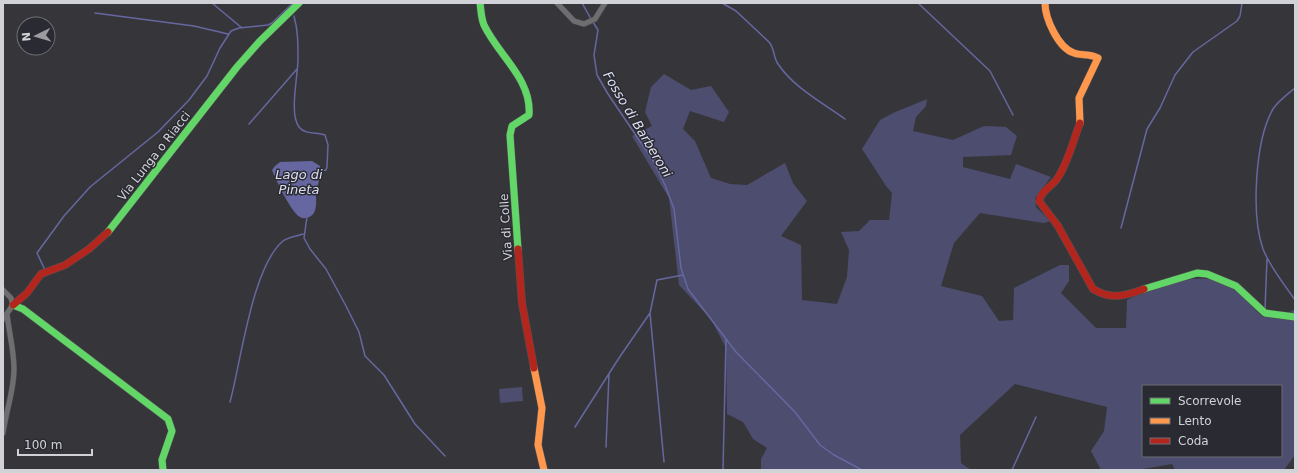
<svg xmlns="http://www.w3.org/2000/svg" width="1298" height="473" font-family="'DejaVu Sans',sans-serif">
  <rect width="100%" height="100%" fill="#36363a"/>
  <path fill="#4c4d6f" fill-rule="evenodd" d="M 664,74 L 691,90 L 711,86 L 729,112 L 724,122 L 690,111 L 683,129 L 695,141 L 711,178 L 730,184 L 747,185 L 785,163 L 793,183 L 807,201 L 781,236 L 801,245 L 802,300 L 837,304 L 847,277 L 849,250 L 841,232 L 859,231 L 870,220 L 889,220 L 892,193 L 886,186 L 862,149 L 880,120 L 893,113 L 927,99 L 926,106 L 916,117 L 913,131 L 953,140 L 984,126 L 1006,127 L 1017,136 L 1011,155 L 963,157 L 963,167 L 1010,179 L 1016,164 L 1051,177 L 1035,198 L 1036,207 L 1050,221 L 1044,223 L 980,213 L 954,243 L 941,286 L 982,296 L 999,321 L 1013,320 L 1014,288 L 1060,265 L 1069,265 L 1069,281 L 1061,293 L 1096,328 L 1126,328 L 1127,300 C 1150,289 1199,270 1223,283 C 1239,291 1250,305 1263,317 L 1281,317 L 1295,309 L 1295,455 L 1284,470 L 1175,470 L 1172,464 L 1137,470 L 1101,470 L 1091,451 L 1104,431 L 1107,407 L 1015,384 L 960,435 L 961,463 L 971,470 L 761,470 L 761,459 L 767,448 L 753,439 L 743,422 L 727,414 L 726,348 L 711,319 L 679,285 L 669,198 L 632,136 L 652,126 L 645,112 L 651,87 ZM 1143,386 L 1281,386 L 1281,456 L 1143,456 Z
    M 522,387 L 523,401 L 500,403 L 499,389 Z"/>
  <path fill="#6667a1" d="M 312,161 L 320,166 C 322,176 317,184 316,194 C 316,201 317,206 314,213 C 311,217 305,220 300,217 C 291,212 276,180 272,170 L 275,166 L 280,162 Z"/>
  <g fill="none" stroke-linecap="round" stroke-linejoin="round">
    <path stroke="#6667a1" stroke-width="1.5" d="M 212,3 L 242,28
      M 582,3 L 591,19
      M 722,3 L 736,11 L 769,42 C 775,49 773,57 778,64 C 794,88 823,103 845,119
      M 918,3 L 990,71 L 1013,115
      M 95,13 L 194,26 L 228,34
      M 294,16 C 298,30 298,44 298,59 C 298,76 289,114 299,127 C 305,135 317,132 325,135 L 328,145 L 327,167 L 326,170 L 319,171
      M 593,22 L 598,30 L 594,55 L 597,75 L 608,94 L 654,162 L 665,185 L 674,209 L 681,268 L 688,289 L 736,352 L 795,412 L 820,445 L 834,455 L 862,470
      M 1295,88 C 1288,94 1279,100 1273,109 C 1255,140 1251,215 1263,249 C 1270,267 1284,284 1295,300
      M 249,124 L 297,69
      M 307,217 L 304,238 L 310,249 L 326,269 L 346,306 L 359,332 L 365,356 L 384,375 L 415,424 L 445,456
      M 1121,228 L 1147,129 L 1160,108 L 1175,75 L 1193,52 L 1237,21 L 1240,16 L 1242,3
      M 45,270 L 37,253 L 64,216 L 90,187 L 158,132 L 189,100 L 207,76 L 220,48 L 231,31 L 239,28 L 268,25 L 272,23 L 293,3
      M 1265,309 L 1267,259
      M 230,402 C 241,362 252,267 283,241 C 288,237 297,236 303,234
      M 575,427 L 619,358 L 650,313
      M 606,447 L 609,374
      M 664,462 L 650,313 L 657,280 L 683,275
      M 723,470 L 726,339
      M 1012,470 L 1036,417"/>
    <g stroke="#515255" stroke-width="6">
      <path id="street" d="M 557,3 L 574,21 L 584,24 L 595,19 L 605,3
        M 3,290 L 11,298 L 13,305 L 3,319
        M 3,433 C 6,411 14,391 14,369 C 14,351 9,332 7,314"/>
    </g>
    <g stroke="#515255" stroke-width="8">
      <path id="fast" d="M 480,3 C 481,10 481,18 484,25 C 498,55 532,79 529,115 L 512,126 L 510,135 L 518,249
        M 108,232 L 237,67 L 260,41 L 299,3
        M 1144,289 L 1197,273 L 1207,274 L 1236,286 L 1265,313 L 1295,317
        M 13,305 L 23,309 L 168,419 L 172,431 L 162,460 L 163,470"/>
    </g>
    <g stroke="#515255" stroke-width="8">
      <path id="slow" d="M 1045,3 C 1045,18 1058,48 1074,53 C 1082,56 1090,53 1098,58 L 1079,98 L 1080,123
        M 534,368 L 542,408 L 538,445 L 544,470"/>
    </g>
    <g stroke="#515255" stroke-width="8">
      <path id="jam" d="M 1080,123 C 1073,141 1068,163 1057,179 C 1051,187 1041,191 1039,201 L 1058,226 L 1093,289 C 1111,300 1125,296 1144,289
        M 518,249 L 522,303 L 534,368
        M 13,305 L 27,293 L 41,274 L 65,265 L 89,249 L 108,232"/>
    </g>
    <use href="#street" stroke="#6e6e71" stroke-width="5"/>
    <use href="#fast" stroke="#63d668" stroke-width="7"/>
    <use href="#slow" stroke="#ff974d" stroke-width="7"/>
    <use href="#jam" stroke="#b3261e" stroke-width="7"/>
  </g>
  <g text-anchor="middle" stroke-width="3" stroke-linejoin="round" paint-order="stroke">
    <g font-size="12" fill="#d1d2d7" stroke="#2a2b32">
      <text transform="translate(154 156) rotate(-52)" y="4">Via Lunga o Riacci</text>
      <text transform="translate(506 227) rotate(-94)" y="4">Via di Colle</text>
    </g>
    <g font-size="13" font-style="italic" fill="#dedff2" stroke="#2a2b32">
      <text transform="translate(638 124) rotate(59)" y="5">Fosso di Barberoni</text>
      <text x="299" y="179">Lago di<tspan x="299" dy="15">Pineta</tspan></text>
    </g>
  </g>
  <rect width="1298" height="473" fill="none" stroke="#d1d2d7" stroke-width="8"/>
  <rect x="1142" y="385" width="140" height="72" fill="#2a2b32" stroke="#6d6e74"/>
  <rect x="1150" y="398" width="20" height="6" fill="#63d668" stroke="#6d6e74"/>
  <text x="1178" y="405" font-size="12" fill="#d1d2d7">Scorrevole</text>
  <rect x="1150" y="418" width="20" height="6" fill="#ff974d" stroke="#6d6e74"/>
  <text x="1178" y="425" font-size="12" fill="#d1d2d7">Lento</text>
  <rect x="1150" y="438" width="20" height="6" fill="#b3261e" stroke="#6d6e74"/>
  <text x="1178" y="445" font-size="12" fill="#d1d2d7">Coda</text>
  <g transform="translate(36 36) rotate(265)"><circle r="19" fill="#2a2b32" stroke="#6d6e74"/>
  <path d="M0-3L7 15L0 10L-7 15Z" fill="#9b9ba0"/>
  <text y="-6" font-size="11" font-weight="bold" text-anchor="middle" fill="#d1d2d7">N</text>
  </g>
  <path d="M18 449v6h74v-6" fill="none" stroke="#d1d2d7" stroke-width="2"/>
  <text x="24" y="449" font-size="12" fill="#d1d2d7" stroke="#2a2b32" stroke-width="3" paint-order="stroke">100 m</text>
</svg>
